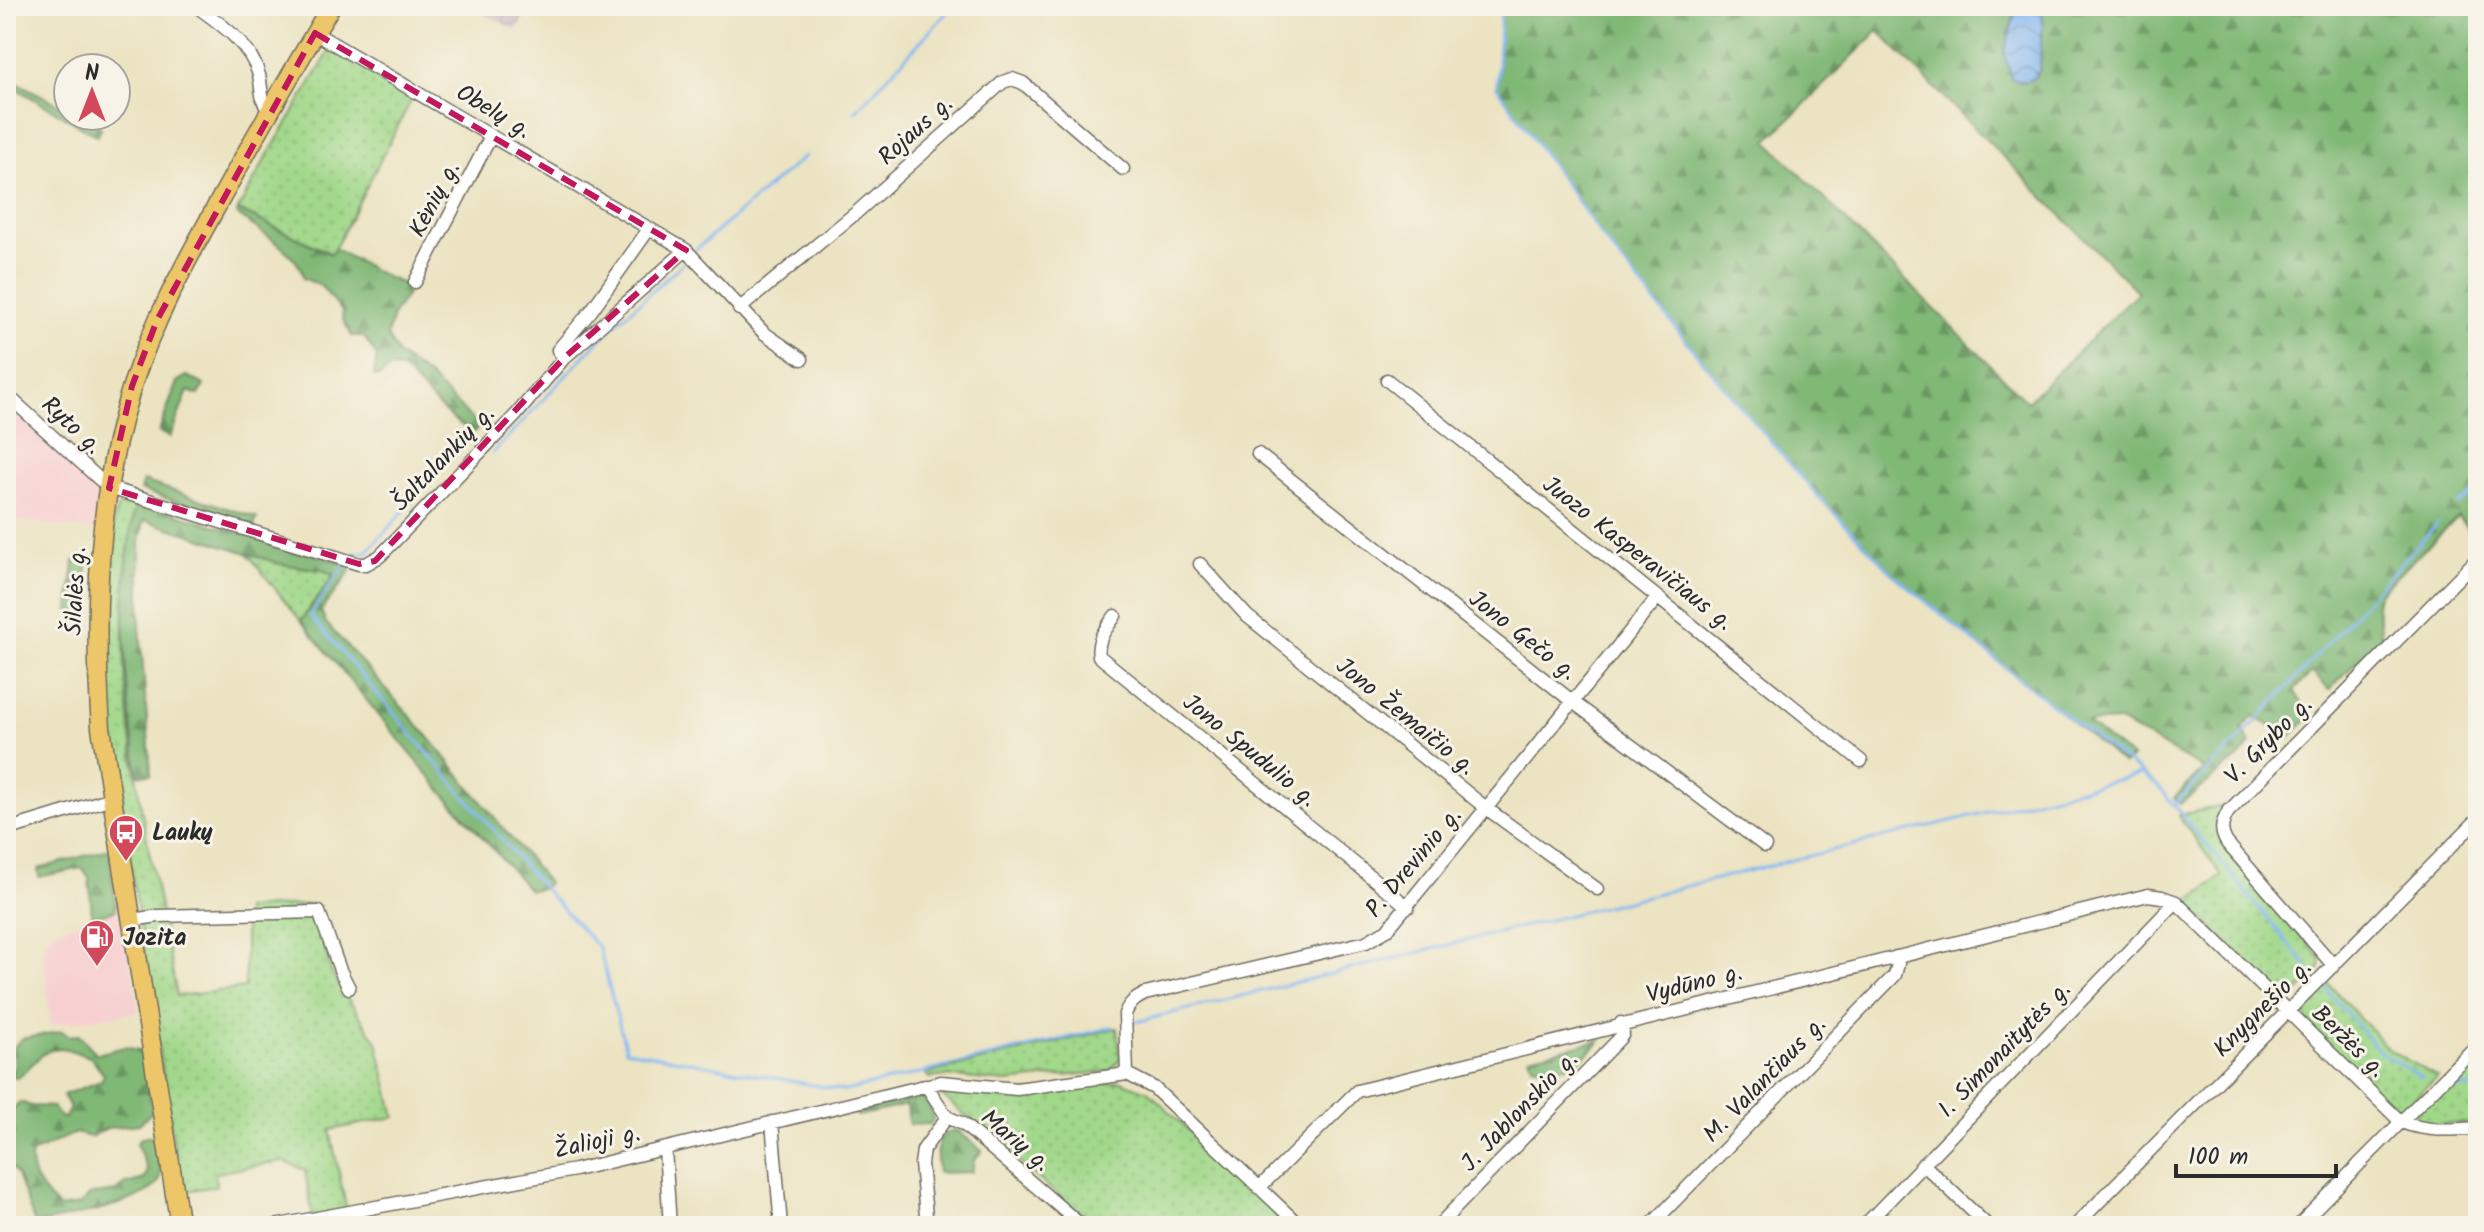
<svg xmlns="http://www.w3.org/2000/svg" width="2484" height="1232" font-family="Kalam,sans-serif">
  <defs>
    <pattern id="industrial-grid" width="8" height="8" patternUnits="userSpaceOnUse" patternTransform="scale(2)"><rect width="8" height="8" fill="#d2bdc6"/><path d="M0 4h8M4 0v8" fill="none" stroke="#b4a3aa"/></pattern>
    <pattern id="grass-dots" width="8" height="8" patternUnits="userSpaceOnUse" patternTransform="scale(2)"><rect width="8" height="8" fill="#a1d88a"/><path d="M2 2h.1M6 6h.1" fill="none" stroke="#8bba77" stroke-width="1.8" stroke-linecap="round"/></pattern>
    <pattern id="forest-firs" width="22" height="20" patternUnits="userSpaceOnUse" patternTransform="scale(2)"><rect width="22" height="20" fill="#80b876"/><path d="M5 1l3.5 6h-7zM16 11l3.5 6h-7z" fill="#699661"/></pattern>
    <pattern id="water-waves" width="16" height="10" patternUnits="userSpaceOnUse" patternTransform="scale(2)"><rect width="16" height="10" fill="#85b8f2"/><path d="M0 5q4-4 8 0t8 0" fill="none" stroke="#6d96c4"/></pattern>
  </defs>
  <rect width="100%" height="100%" fill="#f7f3e8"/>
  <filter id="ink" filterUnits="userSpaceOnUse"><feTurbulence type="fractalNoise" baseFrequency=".0125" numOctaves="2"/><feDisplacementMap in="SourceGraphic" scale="16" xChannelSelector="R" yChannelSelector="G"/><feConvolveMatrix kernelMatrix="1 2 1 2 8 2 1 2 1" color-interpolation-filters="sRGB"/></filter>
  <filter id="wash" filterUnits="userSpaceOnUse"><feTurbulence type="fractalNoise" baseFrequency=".006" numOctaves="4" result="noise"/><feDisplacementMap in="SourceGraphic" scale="32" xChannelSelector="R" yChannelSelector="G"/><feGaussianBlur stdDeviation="1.8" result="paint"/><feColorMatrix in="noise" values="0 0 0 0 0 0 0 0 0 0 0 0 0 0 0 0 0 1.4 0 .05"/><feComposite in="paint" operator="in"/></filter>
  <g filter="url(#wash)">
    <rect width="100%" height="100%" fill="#ebe3c1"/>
    <path fill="#f7cfd1" d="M 11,407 L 90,482 L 98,498 L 94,530 L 6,519 L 6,412 Z
      M 122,908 L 139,1012 L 51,1025 L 43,951 L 48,937 L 56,930 Z"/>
    <path fill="url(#industrial-grid)" d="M 470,6 L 530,6 L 516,30 Z"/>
    <path fill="url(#grass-dots)" stroke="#66825a" stroke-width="2" d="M 334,44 L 416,91 L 332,254 L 238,210 L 265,160 Z
      M 136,502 C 101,665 148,835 177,996 L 245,988 L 245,909 L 313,904 L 332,975 L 377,1042 L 395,1117 L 330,1130 L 347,1212 L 313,1218 L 305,1170 L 283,1161 L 215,1173 L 216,1186 L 181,1192 L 112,743 L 106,684 L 106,585 L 115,513 C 120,502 125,502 136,502 Z
      M 247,553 L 281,564 L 328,571 L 334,578 L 312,604 L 301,621 Z
      M 2227,805 C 2217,822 2213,830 2224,848 L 2321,958 L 2320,968 L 2291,1000 L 2281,997 L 2187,902 L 2222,876 L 2178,815 Z
      M 2327,982 L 2388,1049 L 2437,1077 L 2404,1108 L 2393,1108 L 2308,1024 C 2300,1002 2308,993 2327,982 Z
      M 1117,1028 L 1120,1059 L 1110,1071 L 1006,1082 L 946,1076 L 929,1078 L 926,1074 Z
      M 2478,1052 L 2478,1122 L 2437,1125 L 2414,1120 L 2416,1113 Z
      M 1121,1081 L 1148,1091 L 1288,1226 L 1094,1226 L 939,1093 L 946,1086 L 1013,1093 L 1053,1091 Z"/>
    <path fill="url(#forest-firs)" stroke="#567250" stroke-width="2" fill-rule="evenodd" d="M 1501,6 L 2017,6 L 2004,54 L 2040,69 L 2043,6 L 2478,6 L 2478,541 L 2458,517 L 2379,593 L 2376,603 L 2382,636 L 2329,690 L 2312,672 L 2294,690 L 2310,717 L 2290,737 L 2253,716 L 2242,729 L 2251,744 L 2239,757 L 2180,804 L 2174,798 L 2204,769 L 2118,721 L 2087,723 L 2132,758 L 2124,764 L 1894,575 L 1816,494 L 1723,386 L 1606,242 L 1497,87 ZM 1878,31 L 2138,292 L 2027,402 L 1767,141 Z
      M 12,80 L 68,109 L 68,116 L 81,116 L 102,128 L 97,136 L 17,89 L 11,85 Z
      M 238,210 L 331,254 L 335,249 L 386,277 L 404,284 L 407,294 L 394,313 L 387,335 L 398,355 L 427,375 L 480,427 L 474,432 C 445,419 425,390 402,369 L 390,368 L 379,377 L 374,376 L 377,356 L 363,336 L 352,336 L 343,320 L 342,311 L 320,285 L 303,278 C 302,254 255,229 237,214 Z
      M 187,376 L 204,385 L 199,395 L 188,391 L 170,437 L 159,432 L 177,382 Z
      M 143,481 L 257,518 L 254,526 L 140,490 Z
      M 136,502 L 352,566 C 344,586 331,594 321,611 L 326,623 L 427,735 L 548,883 L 542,889 L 529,890 L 440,789 L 301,621 L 334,575 L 323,570 L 281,564 L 144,520 L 140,542 L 140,627 L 151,774 L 138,775 C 124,685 117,592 136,502 Z
      M 78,559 L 87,565 L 83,608 L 78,613 L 69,611 L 74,561 Z
      M 109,849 L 116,910 L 92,917 L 89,877 L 82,868 L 39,877 L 38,869 Z
      M 62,1031 L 68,1036 L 79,1035 L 97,1054 L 125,1047 L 143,1051 L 152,1112 L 139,1124 L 107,1128 L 91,1137 L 75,1133 L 32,1153 C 27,1174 44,1195 59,1208 L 79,1205 L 90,1195 L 116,1191 L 126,1184 L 145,1179 L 147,1169 L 137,1144 L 139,1139 L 150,1136 L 158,1144 C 159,1155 163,1172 159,1181 C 149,1202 59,1220 35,1224 L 17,1175 L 12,1168 L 6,1169 L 10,1112 L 20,1102 L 31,1106 L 53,1107 L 60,1117 L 65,1118 L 70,1107 L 63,1095 L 101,1081 L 104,1075 L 91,1057 C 82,1055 75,1051 66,1049 C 46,1043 33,1066 18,1077 L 13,1077 L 10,1073 L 15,1067 L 13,1048 L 21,1039 Z
      M 1601,1040 C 1578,1066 1568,1071 1532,1065 L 1529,1057 Z
      M 915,1099 L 924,1099 L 932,1110 L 933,1119 L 930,1124 L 909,1125 L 907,1105 L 857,1116 L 856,1111 Z
      M 957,1130 L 982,1151 L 974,1160 L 972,1172 L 938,1173 C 936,1154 933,1134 957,1130 Z"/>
    <path fill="url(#water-waves)" stroke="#58728e" stroke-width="2" d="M 2017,6 L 2043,6 L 2040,69 C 2034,82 2024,84 2012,79 L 2004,54 Z"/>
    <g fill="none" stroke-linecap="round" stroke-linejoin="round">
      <path stroke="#85b8f2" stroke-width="3" d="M 1501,6 L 1497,87 L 1606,242 L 1723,386 L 1816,494 L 1894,575 L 2023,682 L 2158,786 L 2306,965
        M 855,112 L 953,6
        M 695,250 L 805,156
        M 493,453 L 609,330 L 683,263
        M 2459,504 L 2478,490
        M 355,553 L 367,552 L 469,438 L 476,441
        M 344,566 L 310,615 L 539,883 L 599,948 L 626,1050 L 845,1091 L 1113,1027
        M 2176,803 L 2251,727 L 2438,523
        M 2326,989 L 2381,1053 L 2422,1077
        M 1136,1022 L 2141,774
        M 2453,1086 L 2478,1089"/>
    </g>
  </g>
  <g filter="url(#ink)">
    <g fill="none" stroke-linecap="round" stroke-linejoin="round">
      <g stroke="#6e6b60" stroke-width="15">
        <path id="minor" d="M 196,6 C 220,23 251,45 259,75 C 262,88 260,100 269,111
          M 315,33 L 686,250
          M 415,282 L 491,136
          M 739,309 L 857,212 L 1003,82 L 1012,79 L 1023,83 L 1123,169
          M 564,358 L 558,350 L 591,311 L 649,229
          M 1387,380 L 1861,761
          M 6,394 L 109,488 L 359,564 L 366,564 L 380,556 L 516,415 L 564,358 L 686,250 L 764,333 L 802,359
          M 1258,454 L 1573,702 L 1765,846
          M 1200,564 L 1247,616 L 1486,808 L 1597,889
          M 1115,616 C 1106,629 1096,639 1099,656 L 1408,907
          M 6,830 L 112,798
          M 132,920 L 158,916 L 319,912 L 340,970 L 349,988
          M 2334,966 L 2227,843 C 2220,831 2221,824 2228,812 L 2478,558
          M 1127,1074 L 1125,1014 C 1129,1003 1135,999 1145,994 L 1366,942 L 1387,930 L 1658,597
          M 926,1085 L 947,1117 L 963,1124 L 1082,1226
          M 772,1122 L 781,1226
          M 665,1149 L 670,1226
          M 1923,1164 L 1988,1226
          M 1259,1188 L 1357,1091 L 2148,895 L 2162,897 L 2176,902 L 2401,1122 C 2427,1132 2450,1130 2478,1128
          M 274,1226 L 575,1170 L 941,1082 L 1017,1089 L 1127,1074 L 1154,1088 L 1300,1226
          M 927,1226 L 921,1164 L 923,1150 L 947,1117
          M 1438,1226 L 1620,1038 L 1623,1034 L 1621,1023
          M 1650,1226 L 1895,975 L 1898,964 L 1896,957
          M 1864,1226 L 2176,902
          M 2075,1226 L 2478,819
          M 2298,1226 L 2478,1044"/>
      </g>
      <g stroke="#6e6b60" stroke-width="21">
        <path id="primary" d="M 180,1226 L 101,728 C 93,614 97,496 132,386 C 153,321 187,260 220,200 C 256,135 293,70 331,6"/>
      </g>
      <use href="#minor" stroke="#fff" stroke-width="12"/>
      <use href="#primary" stroke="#ecc669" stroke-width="18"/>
    </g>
  </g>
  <path fill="none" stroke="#c2185b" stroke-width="6" stroke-dasharray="16 10" stroke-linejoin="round" d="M 315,33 L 686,250 L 564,358 L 375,561 L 359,564 L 109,488 L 132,386 L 157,320 Z"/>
  <defs>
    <g id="bus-pin" transform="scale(1.8)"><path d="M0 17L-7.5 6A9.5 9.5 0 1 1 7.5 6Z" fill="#d1495b" stroke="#f7f3e8"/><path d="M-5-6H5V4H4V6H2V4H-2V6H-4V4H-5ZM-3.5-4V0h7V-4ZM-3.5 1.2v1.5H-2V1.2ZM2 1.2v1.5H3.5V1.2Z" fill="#fff"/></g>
    <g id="fuel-pin" transform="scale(1.8)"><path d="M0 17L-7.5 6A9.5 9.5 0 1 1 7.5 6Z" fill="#d1495b" stroke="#f7f3e8"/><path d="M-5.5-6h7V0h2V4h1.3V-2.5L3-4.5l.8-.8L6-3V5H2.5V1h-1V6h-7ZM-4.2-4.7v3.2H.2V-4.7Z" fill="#fff"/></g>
  </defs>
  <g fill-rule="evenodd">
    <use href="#bus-pin" x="126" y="832"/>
    <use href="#fuel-pin" x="97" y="937"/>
  </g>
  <g text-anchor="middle" stroke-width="6" stroke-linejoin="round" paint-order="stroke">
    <g font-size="24" fill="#2b2b2b" stroke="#f7f3e8">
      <text transform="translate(494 111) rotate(31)" y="8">Obelų g.</text>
      <text transform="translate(915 130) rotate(-42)" y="8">Rojaus g.</text>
      <text transform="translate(434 199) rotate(-62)" y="8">Kėnių g.</text>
      <text transform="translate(72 425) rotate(43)" y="8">Ryto g.</text>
      <text transform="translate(443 458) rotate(-46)" y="8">Šaltalankių g.</text>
      <text transform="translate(1638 553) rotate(38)" y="8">Juozo Kasperavičiaus g.</text>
      <text transform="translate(75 591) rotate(-87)" y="8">Šilalės g.</text>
      <text transform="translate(1523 635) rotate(38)" y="8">Jono Gečo g.</text>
      <text transform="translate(1406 716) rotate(39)" y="8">Jono Žemaičio g.</text>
      <text transform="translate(2268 740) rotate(-45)" y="8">V. Grybo g.</text>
      <text transform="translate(1250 750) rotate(39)" y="8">Jono Spudulio g.</text>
      <text transform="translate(1413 862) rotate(-50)" y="8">P. Drevinio g.</text>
      <text transform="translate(1694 983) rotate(-14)" y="8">Vydūno g.</text>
      <text transform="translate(2262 1008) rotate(-45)" y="8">Knygnešio g.</text>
      <text transform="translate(2349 1041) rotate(44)" y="8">Beržės g.</text>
      <text transform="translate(2004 1049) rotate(-46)" y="8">I. Simonaitytės g.</text>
      <text transform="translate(1764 1079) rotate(-46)" y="8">M. Valančiaus g.</text>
      <text transform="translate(1519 1111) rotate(-46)" y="8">J. Jablonskio g.</text>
      <text transform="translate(1016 1140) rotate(40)" y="8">Marių g.</text>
      <text transform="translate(597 1141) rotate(-12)" y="8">Žalioji g.</text>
    </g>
    <g font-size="24" font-weight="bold" fill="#2b2b2b" stroke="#f7f3e8" text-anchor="start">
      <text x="152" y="840">Laukų</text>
      <text x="123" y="945">Jozita</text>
    </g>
  </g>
  <rect width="2484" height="1232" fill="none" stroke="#f7f3e8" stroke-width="32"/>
  <g transform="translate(92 92)"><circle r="38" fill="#f7f3e8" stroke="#a5a39c" stroke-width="2"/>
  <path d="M0-6L14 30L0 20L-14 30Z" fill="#d1495b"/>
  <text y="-12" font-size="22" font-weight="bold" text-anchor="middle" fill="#2b2b2b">N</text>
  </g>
  <path d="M2176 1164v12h160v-12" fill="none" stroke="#2b2b2b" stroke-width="4"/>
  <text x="2188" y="1164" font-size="24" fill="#2b2b2b" stroke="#f7f3e8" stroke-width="6" paint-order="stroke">100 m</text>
</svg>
